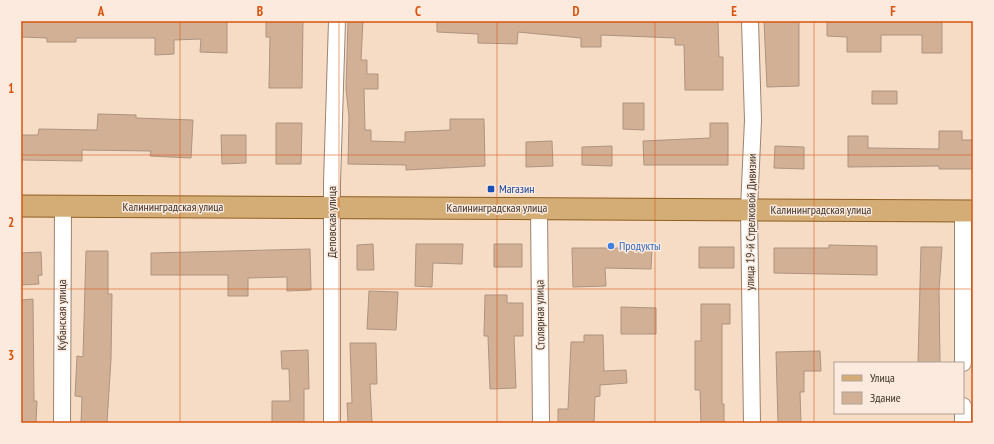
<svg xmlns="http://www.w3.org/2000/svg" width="994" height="444" font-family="'PT Sans Narrow',sans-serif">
  <rect width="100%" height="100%" fill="#f6dbc5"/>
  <path fill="#d2b095" stroke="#ae9480" d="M 21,21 L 227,21 L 227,53 L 200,52 L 201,39 L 174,40 L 174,54 L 155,55 L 155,38 L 76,38 L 76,42 L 47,42 L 47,38 L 21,37 Z
    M 266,21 L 303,21 L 302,88 L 269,88 L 270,37 L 266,37 Z
    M 348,21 L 363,21 L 361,60 L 367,60 L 367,74 L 378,74 L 378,89 L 364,89 L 365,130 L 371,130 L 371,141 L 405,142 L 405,132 L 450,130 L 450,119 L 484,119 L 485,166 L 406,170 L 406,165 L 348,164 L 349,117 L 346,89 Z
    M 437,21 L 718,21 L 719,57 L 723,57 L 723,90 L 685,90 L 684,45 L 675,45 L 675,38 L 601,35 L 601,47 L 581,47 L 581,38 L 518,32 L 517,44 L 478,43 L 478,34 L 437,32 Z
    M 764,21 L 799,21 L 799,86 L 767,87 Z
    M 827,21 L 942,21 L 942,53 L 922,53 L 922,35 L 881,35 L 881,52 L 847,52 L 847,37 L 827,36 Z
    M 872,91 L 897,91 L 897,104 L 872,104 Z
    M 623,103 L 644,103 L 644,130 L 623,129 Z
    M 98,114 L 136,115 L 136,118 L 193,120 L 191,158 L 150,156 L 151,151 L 82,150 L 82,161 L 21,160 L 21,135 L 38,135 L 39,129 L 97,130 Z
    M 276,123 L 302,123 L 301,164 L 276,164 Z
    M 710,123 L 728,123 L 728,165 L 644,165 L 643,141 L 710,138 Z
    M 939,131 L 962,131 L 962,140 L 973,140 L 973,169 L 939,169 L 939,166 L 848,167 L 848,136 L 868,136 L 868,148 L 939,149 Z
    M 221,135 L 246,135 L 246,163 L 222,164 Z
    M 552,141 L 553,166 L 526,167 L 526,142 Z
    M 612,146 L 612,166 L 582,165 L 582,147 Z
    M 775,146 L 804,147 L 804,169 L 774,168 Z
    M 373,244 L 374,270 L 357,270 L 357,245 Z
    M 416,244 L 463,244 L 462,264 L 433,263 L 432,287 L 415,286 Z
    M 494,244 L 522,244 L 522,267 L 494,267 Z
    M 829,245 L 877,246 L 877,275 L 774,273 L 774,248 L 829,248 Z
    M 699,247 L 734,247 L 734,268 L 699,268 Z
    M 921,247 L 942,247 L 939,290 L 940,363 L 918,363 Z
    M 572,248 L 652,248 L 651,269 L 605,268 L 606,286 L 573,287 Z
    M 310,249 L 311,290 L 287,291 L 287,277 L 248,278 L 248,296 L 228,296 L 228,275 L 151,275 L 151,253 Z
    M 86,251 L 108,251 L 108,294 L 112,294 L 111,359 L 107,423 L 81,423 L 82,397 L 75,396 L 77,356 L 83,357 Z
    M 41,252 L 42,275 L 38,276 L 39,284 L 21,285 L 21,253 Z
    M 369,291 L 398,292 L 396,330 L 367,329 Z
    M 485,295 L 507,295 L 507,303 L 523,303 L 523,336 L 514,336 L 516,388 L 490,389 L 488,336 L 484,336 Z
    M 33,299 L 34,401 L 37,401 L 36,423 L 21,423 L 21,300 Z
    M 701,304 L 730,304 L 730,324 L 722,324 L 722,404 L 724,404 L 724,423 L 701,423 L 700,390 L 695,390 L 695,341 L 701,341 Z
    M 621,307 L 656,308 L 656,334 L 621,334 Z
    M 584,335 L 603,335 L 604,371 L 626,370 L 627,383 L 600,385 L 600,396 L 595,397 L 594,423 L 558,423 L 558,409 L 568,409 L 571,342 L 584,342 Z
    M 350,343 L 376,343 L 377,384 L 370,384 L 372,423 L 348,423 L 347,403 L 352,403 Z
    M 308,350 L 309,389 L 304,389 L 304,423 L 272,423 L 272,401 L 290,401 L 289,369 L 282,369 L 281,351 Z
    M 820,351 L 821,371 L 804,371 L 804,392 L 800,392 L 801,423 L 778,423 L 776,352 Z"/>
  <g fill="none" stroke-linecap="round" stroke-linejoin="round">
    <g stroke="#9d8470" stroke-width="18">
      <path id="minor" d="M 750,21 L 753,120 L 749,209 L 752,423
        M 539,208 L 541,423
        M 963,363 L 963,211
        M 963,406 L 963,423
        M 62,423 L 63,206
        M 332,423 L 332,183 L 337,21"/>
    </g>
    <g stroke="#8d5f20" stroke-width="23">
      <path id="major" d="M 21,206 L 973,211"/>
    </g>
    <use href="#minor" stroke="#fff" stroke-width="16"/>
    <use href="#major" stroke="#d4ad76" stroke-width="21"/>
  </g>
  <path fill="none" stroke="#d7550f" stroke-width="1" stroke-opacity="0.55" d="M 180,21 L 180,423M 339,21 L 339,423M 497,21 L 497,423M 655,21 L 655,423M 814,21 L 814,423M 21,155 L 973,155M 21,289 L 973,289"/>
  <rect fill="#1a4fb4" stroke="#fbeadd" stroke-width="1.5" x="487" y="185" width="8" height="8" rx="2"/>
  <circle fill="#3f7fe0" stroke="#fbeadd" stroke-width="1.5" cx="611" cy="246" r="4"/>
  <g text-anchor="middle" stroke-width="3" stroke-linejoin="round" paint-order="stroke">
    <g font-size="12" fill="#164399" stroke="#fbeadd" text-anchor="start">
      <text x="499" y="193">Магазин</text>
    </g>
    <g font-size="12" fill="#3f352c" stroke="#fbeadd">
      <text x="173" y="211">Калининградская улица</text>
      <text x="497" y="212">Калининградская улица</text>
      <text x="821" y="214">Калининградская улица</text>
      <text transform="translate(332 222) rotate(-90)" y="4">Деповская улица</text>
      <text transform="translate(751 222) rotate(-89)" y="4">улица 19-й Стрелковой Дивизии</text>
      <text transform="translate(62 315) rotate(-90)" y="4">Кубанская улица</text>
      <text transform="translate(540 315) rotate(-91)" y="4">Столярная улица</text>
    </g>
    <g font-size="12" fill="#366cbe" stroke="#fbeadd" text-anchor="start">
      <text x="619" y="250">Продукты</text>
    </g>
  </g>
  <rect width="994" height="444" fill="none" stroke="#fbeadd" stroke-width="44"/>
  <rect x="834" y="362" width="130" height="52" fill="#fbeadd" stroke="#b0a296"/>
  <rect x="842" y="375" width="20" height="6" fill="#d4ad76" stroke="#b0a296"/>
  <text x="870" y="382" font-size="12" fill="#3f352c">Улица</text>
  <rect x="842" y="392" width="20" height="12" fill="#d2b095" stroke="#b0a296"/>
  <text x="870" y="402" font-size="12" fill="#3f352c">Здание</text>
  <rect x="22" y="22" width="950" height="400" fill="none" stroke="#d7550f" stroke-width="1.5"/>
  <g font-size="13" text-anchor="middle" font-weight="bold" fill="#d7550f">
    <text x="101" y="16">A</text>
    <text x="260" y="16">B</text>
    <text x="418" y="16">C</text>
    <text x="576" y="16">D</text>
    <text x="734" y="16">E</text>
    <text x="893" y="16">F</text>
    <text x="11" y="93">1</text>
    <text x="11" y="227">2</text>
    <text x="11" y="360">3</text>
  </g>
</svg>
